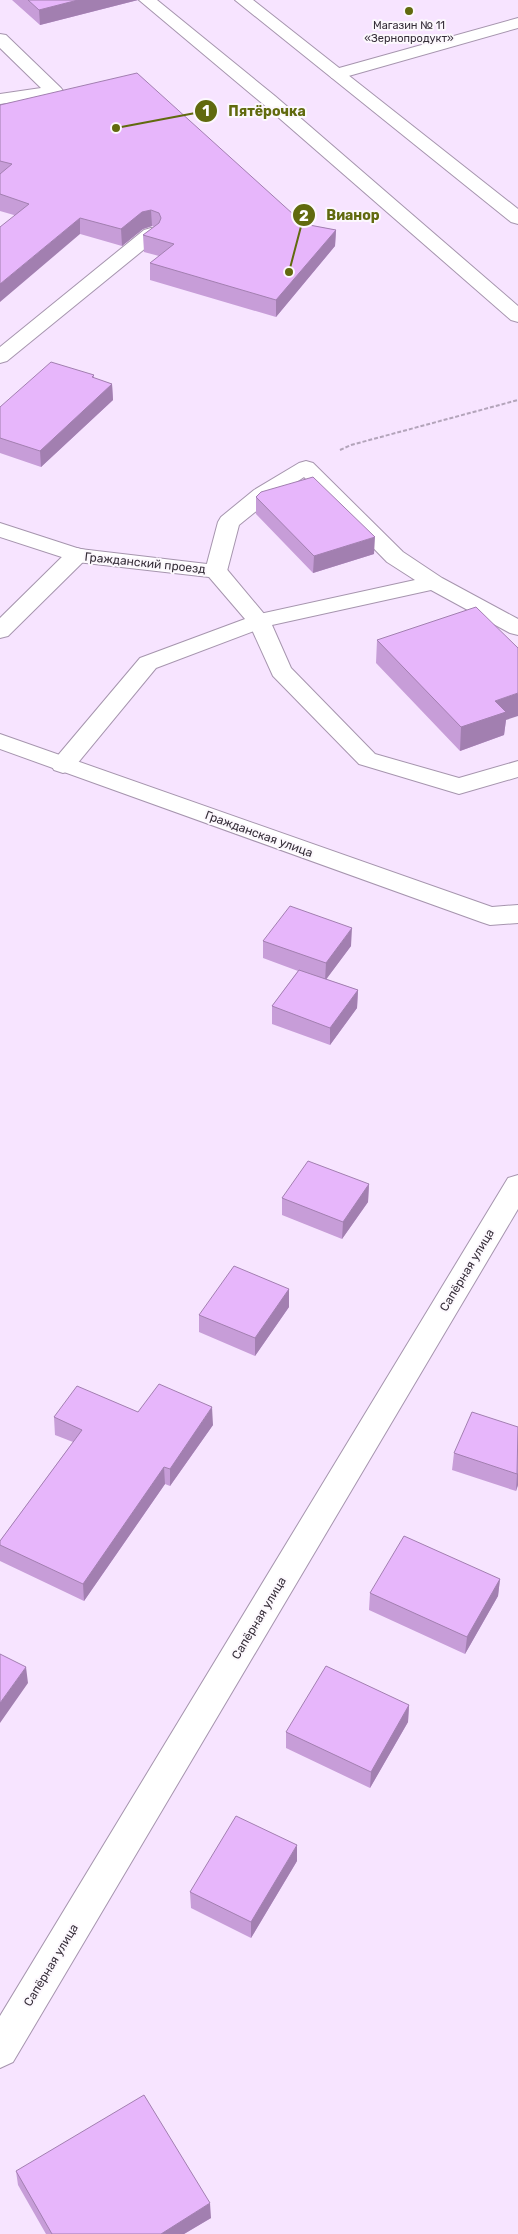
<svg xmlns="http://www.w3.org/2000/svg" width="518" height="2234" font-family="Rubik,sans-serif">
  <rect width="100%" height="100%" fill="#f7e4ff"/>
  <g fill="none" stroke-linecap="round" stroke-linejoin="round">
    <g stroke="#a695ae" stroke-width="2">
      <path id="service" d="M 518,18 L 518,28 L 338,79 L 332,78 L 329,74 L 332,70 Z
        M 306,461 L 313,463 L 403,552 L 442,578 L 518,619 L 518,635 L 510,633 L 431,590 L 272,625 L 291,668 L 375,754 L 459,778 L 518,761 L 518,777 L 459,794 L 359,764 L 273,676 L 248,621 L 251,616 L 415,580 L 387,562 L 304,477 L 270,500 L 239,525 L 227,571 L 224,576 L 216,578 L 208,576 L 205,571 L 218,522 L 221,517 L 254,490 L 299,463 Z
        M 77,548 L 85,550 L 88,555 L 85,560 L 8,636 L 0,638 L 0,618 L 69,550 Z"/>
    </g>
    <g stroke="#a695ae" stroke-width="2">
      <path id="minor" d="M 139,0 L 157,0 L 275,96 L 518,306 L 518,322 L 511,320 L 263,104 Z
        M 235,0 L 253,0 L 518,209 L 518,224 L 511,222 Z
        M 0,34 L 6,35 L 61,88 L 64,92 L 61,96 L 0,104 L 0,94 L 41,88 L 0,48 Z
        M 151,228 L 158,230 L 160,234 L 158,238 L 7,361 L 0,363 L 0,347 L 144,230 Z
        M 0,523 L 80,549 L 224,566 L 270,621 L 267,626 L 156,668 L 72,770 L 63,773 L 54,770 L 51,765 L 54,760 L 140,658 L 245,619 L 209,577 L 77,562 L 0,537 Z
        M 518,1175 L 518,1209 L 13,2062 L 0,2068 L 0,2016 L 508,1178 Z"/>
    </g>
    <g stroke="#a695ae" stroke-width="2">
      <path id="tertiary" d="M 0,734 L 492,907 L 518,905 L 518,923 L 490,925 L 481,922 L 0,749 Z"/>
    </g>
    <path stroke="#b3a4ba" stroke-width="2" stroke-dasharray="4 2" stroke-linecap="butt" d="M 340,450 L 351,445 L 518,400"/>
    <use href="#service" fill="#fff" fill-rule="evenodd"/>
    <use href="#minor" fill="#fff" fill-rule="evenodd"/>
    <use href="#tertiary" fill="#fff" fill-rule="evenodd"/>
  </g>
  <path fill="#c79dd8" d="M 12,0 L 138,0 L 40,25 Z
    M 0,105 L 304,224 L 336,230 L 335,246 L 276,317 L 150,280 L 150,263 L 159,256 L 144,252 L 143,235 L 154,227 L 152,226 L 143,229 L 122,246 L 0,211 Z
    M 94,375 L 94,378 L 112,384 L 113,400 L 41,467 L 0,453 L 0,407 Z
    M 256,497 L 374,554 L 313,573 L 256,514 Z
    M 377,640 L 506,720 L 504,735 L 460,751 L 376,663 Z
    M 263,941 L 351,946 L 326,979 L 358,990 L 357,1008 L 330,1045 L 272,1024 L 272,1006 L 298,971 L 263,958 Z
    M 369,1184 L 368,1202 L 342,1239 L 282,1215 L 282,1198 Z
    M 289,1289 L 289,1307 L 255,1356 L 199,1332 L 199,1315 Z
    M 138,1412 L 213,1425 L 170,1486 L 165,1484 L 84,1601 L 0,1561 L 0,1541 L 73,1442 L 55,1435 L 54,1417 Z
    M 518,1427 L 518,1485 L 516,1491 L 452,1470 L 454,1453 Z
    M 500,1579 L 498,1596 L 465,1654 L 369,1610 L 370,1593 Z
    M 409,1705 L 408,1722 L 370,1788 L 286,1748 L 286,1732 Z
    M 297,1861 L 251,1938 L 191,1908 L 190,1892 Z
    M 16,2171 L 211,2218 L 184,2234 L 46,2234 L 18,2185 Z"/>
  <path fill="#a27fb0" d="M 78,0 L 138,0 L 40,25 L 39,10 Z
    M 151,210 L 152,226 L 143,229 L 122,246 L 121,229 L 142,212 Z
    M 80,218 L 80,234 L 0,302 L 0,284 Z
    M 336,230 L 335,246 L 276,317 L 276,300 Z
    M 112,384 L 113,400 L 41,467 L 40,451 Z
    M 375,537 L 374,554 L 313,573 L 314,556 Z
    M 518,693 L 518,716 L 506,720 L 504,735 L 460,751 L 461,727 L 495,701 Z
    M 352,928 L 351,946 L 325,981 L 326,963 Z
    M 358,990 L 357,1008 L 330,1045 L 330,1028 Z
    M 369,1184 L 368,1202 L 342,1239 L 343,1222 Z
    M 289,1289 L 289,1307 L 255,1356 L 255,1338 Z
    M 212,1407 L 213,1425 L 170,1486 L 170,1469 Z
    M 164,1467 L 165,1484 L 84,1601 L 83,1584 Z
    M 518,1473 L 518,1485 L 516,1491 L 517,1474 Z
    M 500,1579 L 498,1596 L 465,1654 L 467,1637 Z
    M 26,1667 L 28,1683 L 0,1723 L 0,1703 Z
    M 409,1705 L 408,1722 L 370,1788 L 371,1772 Z
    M 297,1845 L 297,1861 L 251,1938 L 251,1922 Z
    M 210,2203 L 211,2218 L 184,2234 L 161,2234 Z"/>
  <path fill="#e7b6fb" stroke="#a27fb0" d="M 28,0 L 78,0 L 39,10 Z
    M 137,73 L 304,224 L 336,230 L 276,300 L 150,263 L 174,244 L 143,235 L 159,223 L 161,218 L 159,213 L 151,210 L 142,212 L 121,229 L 80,218 L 0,284 L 0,227 L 29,204 L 0,194 L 0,174 L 12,164 L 0,161 L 0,105 Z
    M 51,362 L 94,375 L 92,377 L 112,384 L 40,451 L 0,438 L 0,407 Z
    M 313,477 L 375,537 L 314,556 L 256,497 L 261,492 Z
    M 476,607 L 518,648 L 518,693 L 495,701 L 506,712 L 461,727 L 377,640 Z
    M 290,906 L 352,928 L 326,963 L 263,941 Z
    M 299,970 L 358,990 L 330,1028 L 272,1006 Z
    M 308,1161 L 369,1184 L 343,1222 L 282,1198 Z
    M 234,1266 L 289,1289 L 255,1338 L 199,1315 Z
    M 159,1384 L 212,1407 L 170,1469 L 164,1467 L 83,1584 L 0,1545 L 0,1541 L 82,1430 L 54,1417 L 77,1386 L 138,1412 Z
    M 472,1412 L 518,1427 L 517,1474 L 454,1453 Z
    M 404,1536 L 500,1579 L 467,1637 L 370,1593 Z
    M 0,1654 L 26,1667 L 0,1703 Z
    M 326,1666 L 409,1705 L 371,1772 L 286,1732 Z
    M 236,1816 L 297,1845 L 251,1922 L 190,1892 Z
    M 144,2095 L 210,2203 L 161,2234 L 52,2234 L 16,2171 Z"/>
  <circle fill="#616a0e" stroke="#fcf8fd" stroke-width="2" cx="409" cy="11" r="5"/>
  <g text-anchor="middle" stroke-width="4" stroke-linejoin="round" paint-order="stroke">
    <g font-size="11" fill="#362e39" stroke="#fcf8fd">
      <text x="409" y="29">Магазин № 11<tspan x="409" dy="13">«Зернопродукт»</tspan></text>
    </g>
    <g font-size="12" fill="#362e39" stroke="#fcf8fd">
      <text transform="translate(145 563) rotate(6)" y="4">Гражданский проезд</text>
      <text transform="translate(259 834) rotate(20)" y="4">Гражданская улица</text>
      <text transform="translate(467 1270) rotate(-59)" y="4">Сапёрная улица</text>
      <text transform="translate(259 1618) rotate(-59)" y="4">Сапёрная улица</text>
      <text transform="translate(51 1965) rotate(-59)" y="4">Сапёрная улица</text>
    </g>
  </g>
  <path fill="none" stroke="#616a0e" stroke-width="2" d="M116 128L206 111M289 272L304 215"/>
  <g fill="#616a0e" stroke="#fcf8fd" stroke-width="2">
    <circle cx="116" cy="128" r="5"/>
    <circle cx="289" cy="272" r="5"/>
    <circle cx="206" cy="111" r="12"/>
    <circle cx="304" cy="215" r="12"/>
  </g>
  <g font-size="15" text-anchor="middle" font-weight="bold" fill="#fff">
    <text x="206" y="116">1</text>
    <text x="304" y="221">2</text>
  </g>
  <g font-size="14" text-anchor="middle" font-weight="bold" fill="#616a0e" stroke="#fcf8fd" stroke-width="4" stroke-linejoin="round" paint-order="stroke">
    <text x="267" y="116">Пятёрочка</text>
    <text x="353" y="220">Вианор</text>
  </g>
</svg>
